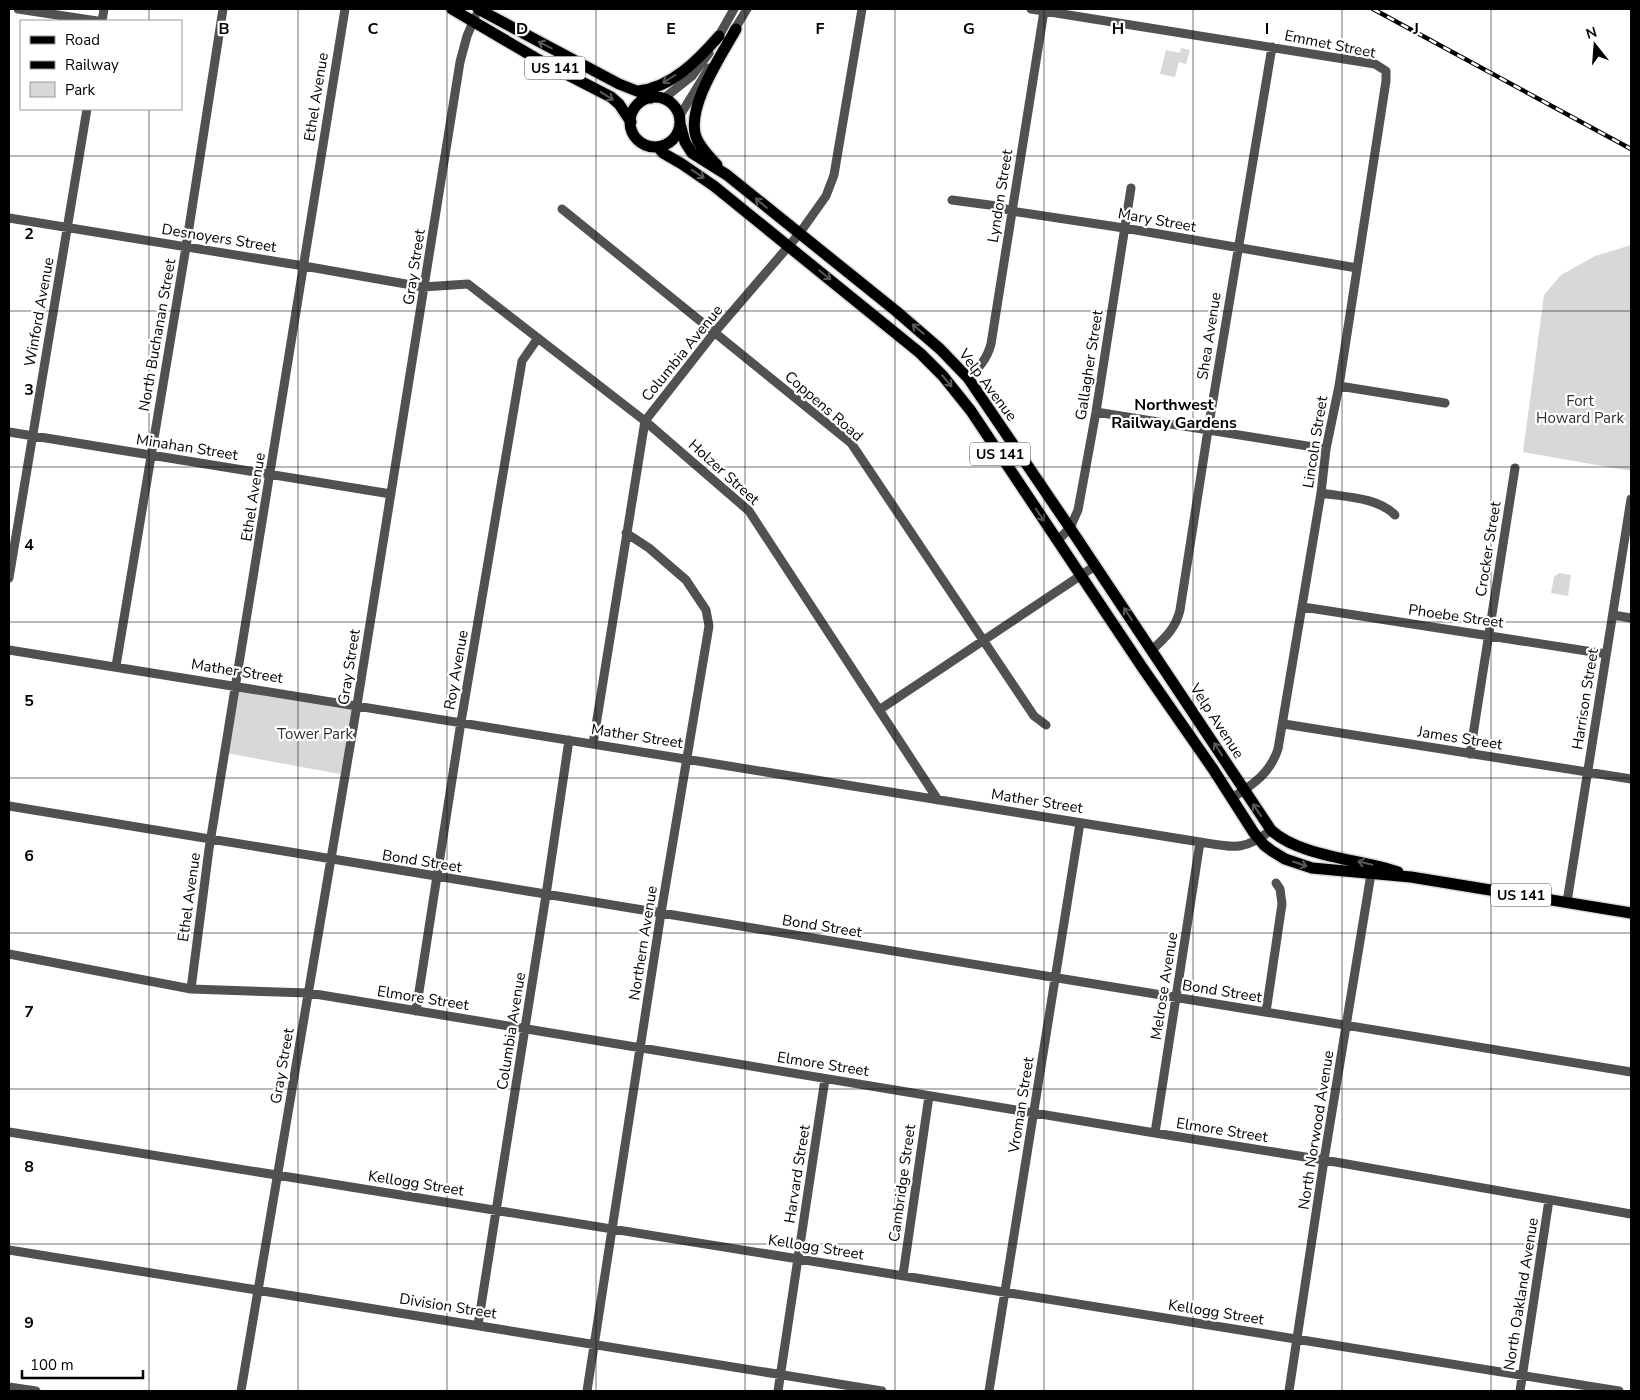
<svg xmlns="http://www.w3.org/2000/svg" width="1640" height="1400" font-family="'Nunito Sans',sans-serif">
  <rect width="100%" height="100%" fill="#fff"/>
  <path fill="#d8d8d8" d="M 1181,48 L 1190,50 L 1186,64 L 1179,62 L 1175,77 L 1160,74 L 1166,50 L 1180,53 Z
    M 1631,245 L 1631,471 L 1523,452 L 1544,295 L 1561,275 L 1595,256 Z
    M 1559,573 L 1571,575 L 1568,596 L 1551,593 L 1554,577 Z
    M 237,687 L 357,705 L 345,775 L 226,753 Z"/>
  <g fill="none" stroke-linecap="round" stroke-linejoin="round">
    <g stroke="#dbdbdb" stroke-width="14">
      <path id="major" d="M 452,9 L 539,60 L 611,97 L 619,104 L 631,122
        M 478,9 L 619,84 L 642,93 L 651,98
        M 638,91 C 671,88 698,60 719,36
        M630 122a25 25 0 1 1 50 0a25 25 0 1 1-50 0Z
        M 680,124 L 685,142 L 692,153 L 727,175 L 896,311 L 940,349 L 968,378 L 1070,528 L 1271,830 C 1296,854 1351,859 1385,868 L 1398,872
        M 658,147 L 663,153 L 682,164 L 714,186 L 920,353 L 943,376 L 971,411 L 1142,667 L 1213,769 L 1254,833 L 1264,845 L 1272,851 L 1285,859 L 1312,868 L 1411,877 L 1631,913
        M 717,165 C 709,156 700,148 696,137 C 686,107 721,56 736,29"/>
    </g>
    <path stroke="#515151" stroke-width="9" d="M 18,9 L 97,21
      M 1031,9 L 1375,64 L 1386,71 L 1386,81 L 1339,386 L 1326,449 L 1321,493 L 1278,749 C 1270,774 1252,785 1232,798
      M 102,21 L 104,9
      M 733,32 L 747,9
      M 716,41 L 734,9
      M 663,99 L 692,76 L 709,53
      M 679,117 L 709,68
      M 952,200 L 997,206 L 1011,211 L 1124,228 L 1357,268
      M 562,209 L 851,443 L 1034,716 L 1046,725
      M 9,218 L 304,266 L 423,287 L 468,284 L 645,421 L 749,511 L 938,800
      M 968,378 C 979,368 987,359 991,344 L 1044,11
      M 1339,386 L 1445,403
      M 1096,412 L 1326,449
      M 9,432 L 391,494
      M 1321,493 C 1345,497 1377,497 1395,515
      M 1058,540 L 1070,528 L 1078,510 L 1096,412 L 1131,188
      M 9,578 L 87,109
      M 1303,607 L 1606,654
      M 1613,615 L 1631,618
      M 9,650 L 1200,842 C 1233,847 1243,852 1271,830
      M 1152,650 C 1165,638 1176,628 1180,610 L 1208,430 L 1272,47
      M 116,666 L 186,247 L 223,9
      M 879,710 L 1095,566
      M 1284,724 L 1631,779
      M 593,744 L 645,421 L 714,333 L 799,234 L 826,196 L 834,175 L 862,9
      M 1470,754 L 1515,468
      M 9,806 L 1631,1072
      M 1567,902 L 1631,499
      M 9,954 L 191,989 L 309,993 L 1155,1133 L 1324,1160 L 1631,1214
      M 191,989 L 209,849 L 345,9
      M 416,1011 L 461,722 L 522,361 L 538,338
      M 1266,1012 L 1282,904 L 1280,889 L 1276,883
      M 9,1132 L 1619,1391
      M 1155,1133 L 1200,842
      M 9,1250 L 882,1391
      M 903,1275 L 929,1096
      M 478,1325 L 546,895 L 569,740
      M 9,1387 L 36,1391
      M 241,1391 L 357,705 L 460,62 L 467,36 L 475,17
      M 587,1391 L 661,913 L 709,626 L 706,610 L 686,580 L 649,548 L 626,533
      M 778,1391 L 825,1079
      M 989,1391 L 1080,823
      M 1289,1391 L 1324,1160 L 1371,874
      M 1520,1391 L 1549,1200"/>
    <use href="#major" stroke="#000" stroke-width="11"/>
    <g stroke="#000" stroke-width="4.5">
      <path id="rail" d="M 1373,9 L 1631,149"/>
    </g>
    <use href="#rail" stroke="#fff" stroke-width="2.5" stroke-dasharray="8" stroke-linecap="butt"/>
  </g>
  <defs><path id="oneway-shaft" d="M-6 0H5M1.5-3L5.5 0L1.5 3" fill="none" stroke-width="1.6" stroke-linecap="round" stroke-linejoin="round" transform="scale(1.25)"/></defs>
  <g stroke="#595959">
    <use href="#oneway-shaft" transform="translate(545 45) rotate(-153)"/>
    <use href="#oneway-shaft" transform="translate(669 79) rotate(148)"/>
    <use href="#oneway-shaft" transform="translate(607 96) rotate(33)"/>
    <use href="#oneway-shaft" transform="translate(698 174) rotate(34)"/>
    <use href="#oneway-shaft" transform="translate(761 203) rotate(-140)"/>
    <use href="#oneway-shaft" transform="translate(825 275) rotate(39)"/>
    <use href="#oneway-shaft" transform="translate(918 329) rotate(-140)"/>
    <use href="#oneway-shaft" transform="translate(947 381) rotate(50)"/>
    <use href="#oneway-shaft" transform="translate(1040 515) rotate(56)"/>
    <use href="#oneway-shaft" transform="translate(1128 614) rotate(-124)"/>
    <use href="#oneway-shaft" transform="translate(1218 749) rotate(-123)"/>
    <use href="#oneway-shaft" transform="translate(1257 810) rotate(-124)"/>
    <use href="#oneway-shaft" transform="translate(1365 863) rotate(-167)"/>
    <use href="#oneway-shaft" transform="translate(1300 864) rotate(19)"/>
  </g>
  <path fill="none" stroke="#000" stroke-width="1" stroke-opacity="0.55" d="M 149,9 L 149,21M 298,9 L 298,1391M 447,9 L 447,1391M 596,9 L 596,1391M 745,9 L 745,1391M 895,9 L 895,1391M 1044,9 L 1044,1391M 1193,9 L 1193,1391M 1342,9 L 1342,1391M 1491,9 L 1491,1391M 149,109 L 149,1391M 9,156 L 1631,156M 9,311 L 1631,311M 9,467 L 1631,467M 9,622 L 1631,622M 9,778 L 1631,778M 9,933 L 1631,933M 9,1089 L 1631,1089M 9,1244 L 1631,1244"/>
  <g text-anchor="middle" stroke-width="4.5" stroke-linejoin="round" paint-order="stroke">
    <g fill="#fff" stroke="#4c4c4c" stroke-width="1">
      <rect x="525" y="56.5" width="60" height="23" rx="4"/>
      <rect x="970" y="442.5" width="60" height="23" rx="4"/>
      <rect x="1491" y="883.5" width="60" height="23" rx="4"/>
    </g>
    <g font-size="14" font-weight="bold" fill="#000">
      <text x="555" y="73">US 141</text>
      <text x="1000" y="459">US 141</text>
      <text x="1521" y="900">US 141</text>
    </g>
    <g font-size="15" fill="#000" stroke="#fff">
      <text transform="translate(1330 44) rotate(11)" y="5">Emmet Street</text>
      <text transform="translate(316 97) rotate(-81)" y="5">Ethel Avenue</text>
      <text transform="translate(1000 196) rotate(-81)" y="5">Lyndon Street</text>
      <text transform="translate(1157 220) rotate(10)" y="5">Mary Street</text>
      <text transform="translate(219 238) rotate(9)" y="5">Desnoyers Street</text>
      <text transform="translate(414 267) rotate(-81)" y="5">Gray Street</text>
      <text transform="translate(39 312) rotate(-80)" y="5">Winford Avenue</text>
      <text transform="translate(157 335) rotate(-80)" y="5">North Buchanan Street</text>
      <text transform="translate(1209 336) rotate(-81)" y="5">Shea Avenue</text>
      <text transform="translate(682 353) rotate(-51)" y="5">Columbia Avenue</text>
      <text transform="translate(1089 365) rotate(-81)" y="5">Gallagher Street</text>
      <text transform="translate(988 385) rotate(53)" y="5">Velp Avenue</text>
      <text transform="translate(824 406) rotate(41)" y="5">Coppens Road</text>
      <text transform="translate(1315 442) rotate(-81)" y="5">Lincoln Street</text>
      <text transform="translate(187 447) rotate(9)" y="5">Minahan Street</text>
      <text transform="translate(724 472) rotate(42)" y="5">Holzer Street</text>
      <text transform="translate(253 497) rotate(-81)" y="5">Ethel Avenue</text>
      <text transform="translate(1488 549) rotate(-81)" y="5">Crocker Street</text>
      <text transform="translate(1456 616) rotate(8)" y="5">Phoebe Street</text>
      <text transform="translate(349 667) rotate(-81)" y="5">Gray Street</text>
      <text transform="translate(456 670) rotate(-80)" y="5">Roy Avenue</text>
      <text transform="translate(237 671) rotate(9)" y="5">Mather Street</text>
      <text transform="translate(1585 699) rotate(-81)" y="5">Harrison Street</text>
      <text transform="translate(1217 721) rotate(57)" y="5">Velp Avenue</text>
      <text transform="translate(637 736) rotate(9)" y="5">Mather Street</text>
      <text transform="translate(1460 738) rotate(9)" y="5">James Street</text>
      <text transform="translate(1037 801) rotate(9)" y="5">Mather Street</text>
      <text transform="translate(422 861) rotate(9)" y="5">Bond Street</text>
      <text transform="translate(189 897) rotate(-82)" y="5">Ethel Avenue</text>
      <text transform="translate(822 926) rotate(9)" y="5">Bond Street</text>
      <text transform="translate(643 943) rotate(-81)" y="5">Northern Avenue</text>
      <text transform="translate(1164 986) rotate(-81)" y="5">Melrose Avenue</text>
      <text transform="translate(1222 991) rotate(9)" y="5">Bond Street</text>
      <text transform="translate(423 998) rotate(9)" y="5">Elmore Street</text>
      <text transform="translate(511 1031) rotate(-81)" y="5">Columbia Avenue</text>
      <text transform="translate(823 1064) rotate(9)" y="5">Elmore Street</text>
      <text transform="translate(282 1066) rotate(-80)" y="5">Gray Street</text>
      <text transform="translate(1021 1105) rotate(-81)" y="5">Vroman Street</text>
      <text transform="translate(1222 1130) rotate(9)" y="5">Elmore Street</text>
      <text transform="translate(1316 1130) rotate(-81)" y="5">North Norwood Avenue</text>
      <text transform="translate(797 1174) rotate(-81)" y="5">Harvard Street</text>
      <text transform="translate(416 1183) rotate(9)" y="5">Kellogg Street</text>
      <text transform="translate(902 1183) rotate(-82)" y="5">Cambridge Street</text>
      <text transform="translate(816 1247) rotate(9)" y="5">Kellogg Street</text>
      <text transform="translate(1521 1294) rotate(-81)" y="5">North Oakland Avenue</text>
      <text transform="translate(448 1306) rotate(9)" y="5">Division Street</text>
      <text transform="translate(1216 1312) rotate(9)" y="5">Kellogg Street</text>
    </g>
    <g font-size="15" fill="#2f2f2f" stroke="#fff">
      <text x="1580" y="406">Fort<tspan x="1580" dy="17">Howard Park</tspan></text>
      <text x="315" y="739">Tower Park</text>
    </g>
    <g font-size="16" font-weight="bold" fill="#000" stroke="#fff">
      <text x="1174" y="410">Northwest<tspan x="1174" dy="18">Railway Gardens</tspan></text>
    </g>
  </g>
  <g font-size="16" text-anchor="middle" font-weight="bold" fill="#000" stroke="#fff" stroke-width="4.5" stroke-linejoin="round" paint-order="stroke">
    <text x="224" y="34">B</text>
    <text x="373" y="34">C</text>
    <text x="522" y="34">D</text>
    <text x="671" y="34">E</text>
    <text x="820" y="34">F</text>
    <text x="969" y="34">G</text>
    <text x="1118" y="34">H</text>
    <text x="1267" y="34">I</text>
    <text x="1416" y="34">J</text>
    <text x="29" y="239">2</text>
    <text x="29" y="395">3</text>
    <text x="29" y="550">4</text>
    <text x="29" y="706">5</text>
    <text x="29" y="861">6</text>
    <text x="29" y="1017">7</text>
    <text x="29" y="1172">8</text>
    <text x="29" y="1328">9</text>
  </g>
  <rect width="1640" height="1400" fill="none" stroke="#000000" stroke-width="20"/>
  <rect x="20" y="20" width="162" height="90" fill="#ffffff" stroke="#999999"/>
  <rect x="30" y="36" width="25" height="8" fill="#000000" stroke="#999999"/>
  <text x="65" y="45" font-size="15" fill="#000000">Road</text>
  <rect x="30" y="61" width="25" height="8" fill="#000000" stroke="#999999"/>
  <text x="65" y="70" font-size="15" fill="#000000">Railway</text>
  <rect x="30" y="82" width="25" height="15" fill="#d8d8d8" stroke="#999999"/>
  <text x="65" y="95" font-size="15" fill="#000000">Park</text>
  <g transform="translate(1595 45) rotate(343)" stroke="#ffffff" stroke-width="4" paint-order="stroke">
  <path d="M0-4L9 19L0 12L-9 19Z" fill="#000000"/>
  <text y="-8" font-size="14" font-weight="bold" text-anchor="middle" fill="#000000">N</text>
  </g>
  <path d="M22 1370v8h121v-8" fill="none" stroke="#000000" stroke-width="2.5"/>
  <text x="30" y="1370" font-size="15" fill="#000000" stroke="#ffffff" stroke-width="4" paint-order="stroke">100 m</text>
</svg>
